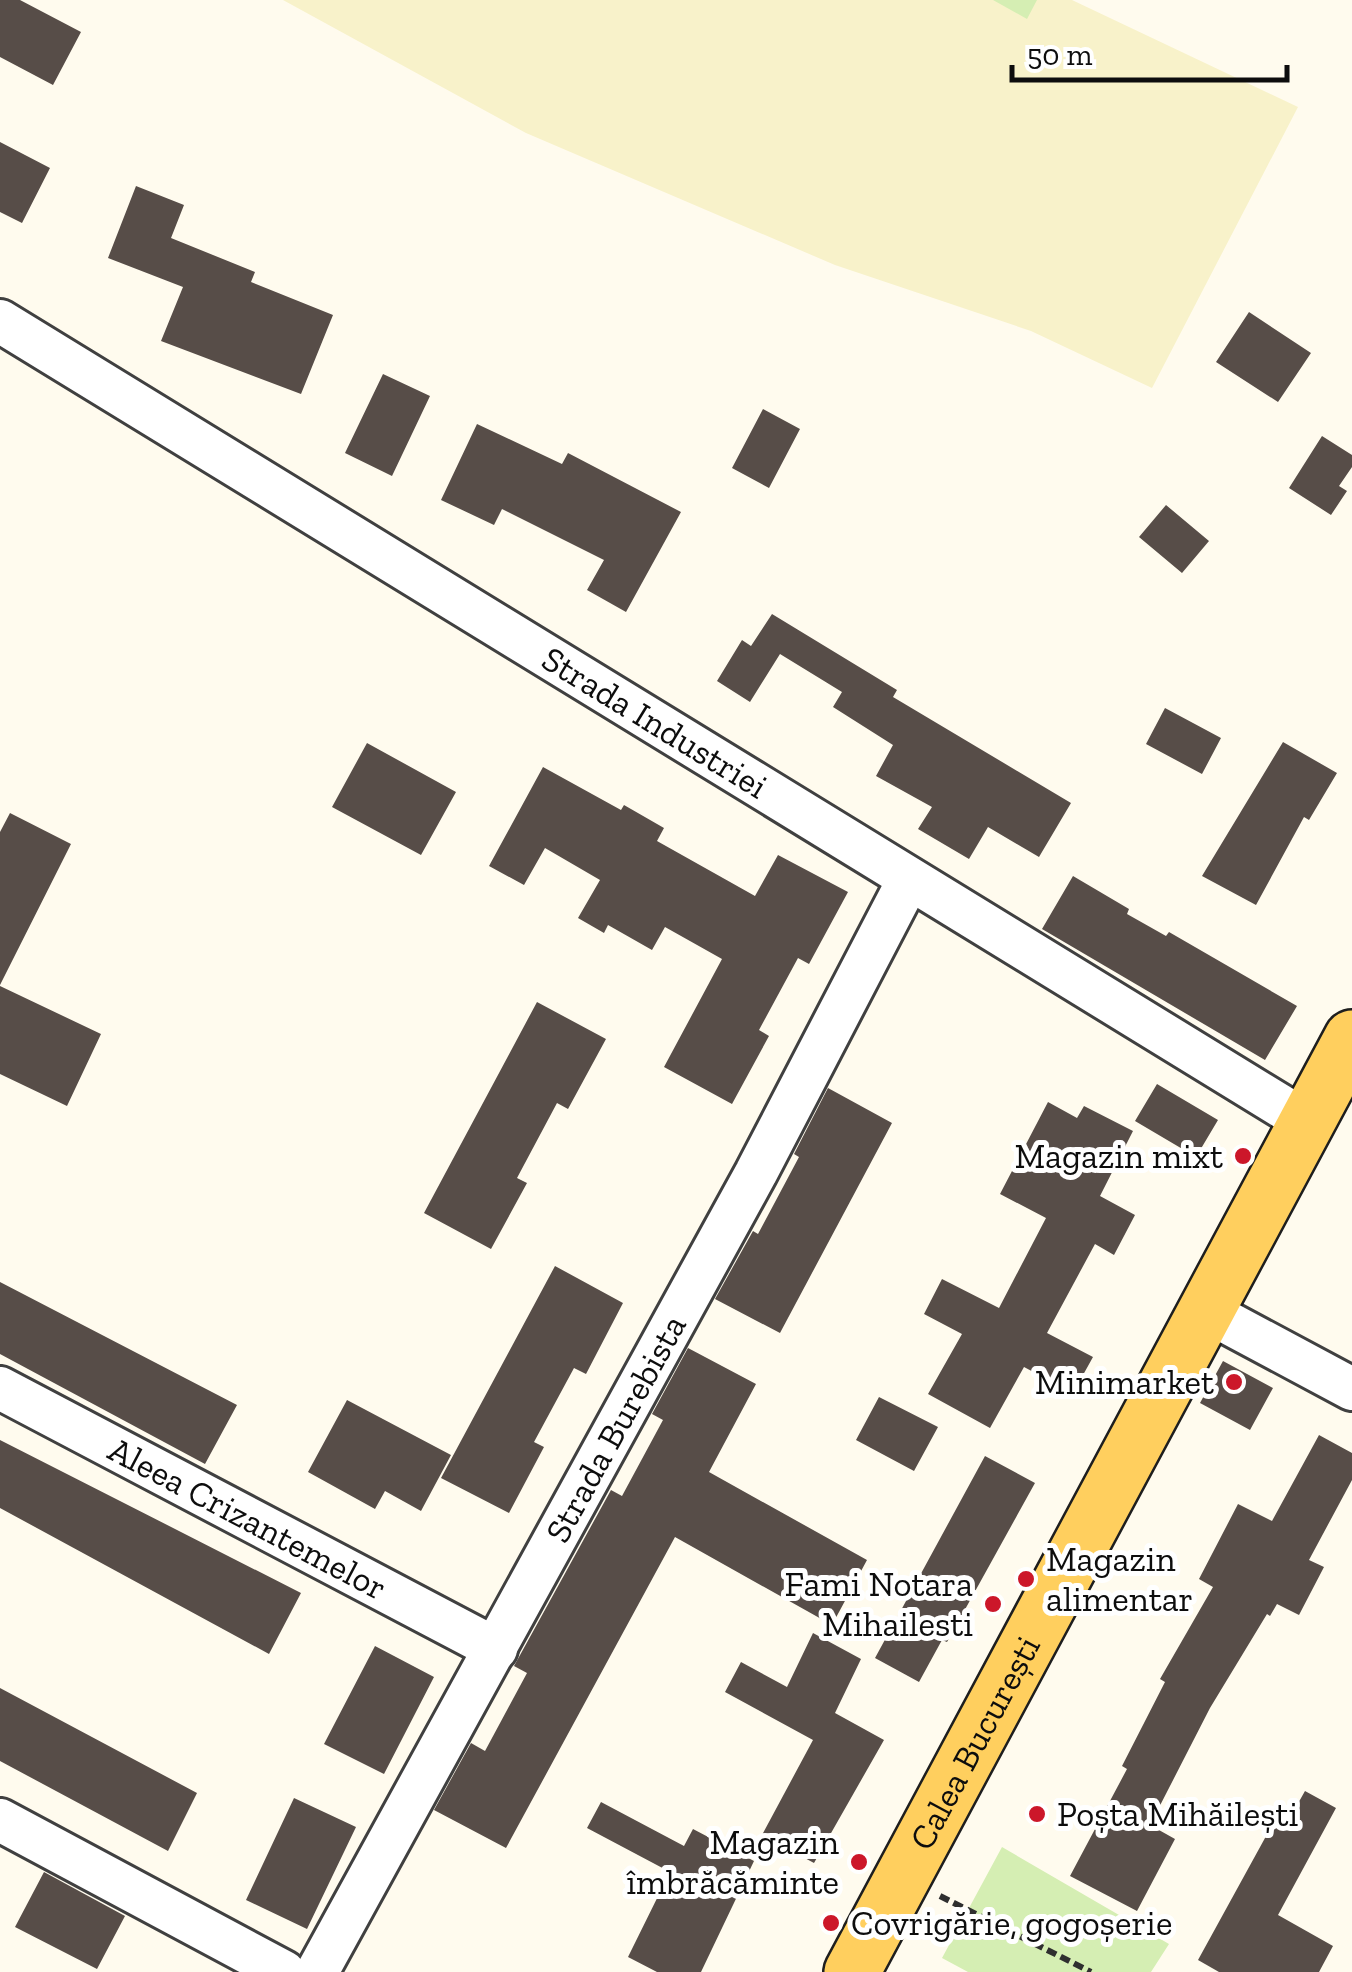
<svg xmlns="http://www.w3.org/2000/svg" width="1352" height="1972" font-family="'Zilla Slab',serif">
  <rect width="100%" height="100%" fill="#fffbee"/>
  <path fill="#f8f2ca" d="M 283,0 L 1072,0 L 1298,107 L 1152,388 L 1031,331 L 835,265 L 526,133 Z"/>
  <path fill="#d5eeb3" d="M 993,0 L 1037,0 L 1027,19 Z
    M 1002,1847 L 1169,1944 L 1151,1972 L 968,1972 L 942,1958 Z"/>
  <path fill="#574d48" d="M 0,0 L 20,0 L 81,32 L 53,85 L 0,57 Z
    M 0,142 L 50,168 L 22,223 L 0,212 Z
    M 136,186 L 184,205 L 171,238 L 255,272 L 251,282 L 333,315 L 301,394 L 161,341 L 183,287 L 108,258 Z
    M 1249,312 L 1311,353 L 1278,402 L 1216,362 Z
    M 383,374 L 430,396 L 392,476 L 345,453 Z
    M 763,409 L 800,429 L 769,488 L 732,468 Z
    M 477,424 L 562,464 L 568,453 L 681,512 L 626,612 L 587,590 L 604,560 L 502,509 L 494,525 L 441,500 Z
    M 1322,436 L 1352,455 L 1352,467 L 1339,486 L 1347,491 L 1331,515 L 1289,488 Z
    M 1166,505 L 1209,541 L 1182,573 L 1139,537 Z
    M 772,614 L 897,690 L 893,697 L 1071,803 L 1039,857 L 988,827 L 969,859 L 918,829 L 932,807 L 876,776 L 893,745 L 833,707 L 842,692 L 780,654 L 750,702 L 717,681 L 742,640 L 751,646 Z
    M 1165,708 L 1221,738 L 1202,774 L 1146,744 Z
    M 1283,742 L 1337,773 L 1309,820 L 1304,817 L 1256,905 L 1202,876 Z
    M 367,743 L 456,792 L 421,855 L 332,807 Z
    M 543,767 L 621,810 L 624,805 L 664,828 L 657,841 L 755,896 L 778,855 L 848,892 L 809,964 L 798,958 L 759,1030 L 769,1036 L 732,1104 L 664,1067 L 722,959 L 665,927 L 652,950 L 608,925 L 604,933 L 578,918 L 600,880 L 545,848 L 524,885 L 489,866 Z
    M 10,813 L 71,844 L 0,985 L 0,832 Z
    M 1073,876 L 1129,909 L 1127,914 L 1166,936 L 1169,932 L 1297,1006 L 1265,1060 L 1042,929 Z
    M 0,986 L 101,1034 L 67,1106 L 0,1074 Z
    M 537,1002 L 606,1039 L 568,1109 L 557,1103 L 517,1178 L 527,1183 L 491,1249 L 424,1213 Z
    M 1157,1084 L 1218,1120 L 1196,1157 L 1135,1121 Z
    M 828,1088 L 892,1123 L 780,1333 L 715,1299 L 753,1231 L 758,1234 L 799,1157 L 794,1154 Z
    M 1048,1102 L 1077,1118 L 1084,1106 L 1133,1131 L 1100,1196 L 1135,1215 L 1114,1255 L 1095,1244 L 1047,1333 L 1093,1357 L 1073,1393 L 1024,1367 L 990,1428 L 928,1394 L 962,1334 L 924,1314 L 942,1279 L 999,1308 L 1046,1218 L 1000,1194 Z
    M 555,1266 L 623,1303 L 586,1374 L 574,1368 L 534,1442 L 544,1447 L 509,1513 L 441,1478 Z
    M 0,1282 L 237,1405 L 205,1464 L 0,1354 Z
    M 688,1348 L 756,1384 L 709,1472 L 867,1560 L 832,1625 L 675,1537 L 506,1848 L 434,1810 L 471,1743 L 485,1751 L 527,1673 L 514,1666 L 611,1490 L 622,1496 L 663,1420 L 652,1414 Z
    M 1223,1361 L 1273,1388 L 1250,1430 L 1200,1403 Z
    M 879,1397 L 938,1427 L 914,1471 L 856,1440 Z
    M 347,1400 L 451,1455 L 421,1511 L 385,1491 L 375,1509 L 308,1472 Z
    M 1319,1435 L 1352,1453 L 1352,1480 L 1309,1560 L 1324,1567 L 1299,1615 L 1277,1604 L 1270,1616 L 1267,1614 L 1210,1708 L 1150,1825 L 1175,1839 L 1137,1911 L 1070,1876 L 1127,1769 L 1122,1766 L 1165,1682 L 1160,1679 L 1213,1587 L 1199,1579 L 1238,1504 L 1272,1521 Z
    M 0,1440 L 301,1593 L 269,1654 L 0,1508 Z
    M 985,1456 L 1035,1483 L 947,1642 L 942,1640 L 919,1682 L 875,1658 Z
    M 813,1633 L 861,1659 L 835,1713 L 884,1740 L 814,1863 L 762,1835 L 813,1740 L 725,1692 L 741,1662 L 787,1687 Z
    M 375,1646 L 434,1677 L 384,1774 L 324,1744 Z
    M 0,1688 L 197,1793 L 168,1851 L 0,1761 Z
    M 1305,1791 L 1336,1808 L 1278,1915 L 1333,1946 L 1319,1972 L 1219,1972 L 1198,1960 L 1281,1809 L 1292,1814 Z
    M 294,1798 L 356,1827 L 307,1929 L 246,1900 Z
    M 601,1802 L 684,1846 L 693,1829 L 754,1861 L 701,1972 L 657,1972 L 628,1957 L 670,1872 L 587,1828 Z
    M 44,1872 L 125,1916 L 97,1969 L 15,1927 Z"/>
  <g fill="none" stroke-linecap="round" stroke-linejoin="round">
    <g stroke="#404040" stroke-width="48">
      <g id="street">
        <path id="s1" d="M 0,321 L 1307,1122"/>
        <path d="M 1208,1312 L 1352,1389"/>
        <path id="s2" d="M 0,1388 L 496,1649"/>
        <path d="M 0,1820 L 284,1972"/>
        <path id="s3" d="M 317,1972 L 756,1173 L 908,881"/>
      </g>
    </g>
    <g stroke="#1e1e1e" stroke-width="60">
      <g id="primary">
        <path id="s4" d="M 852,1972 L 1352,1038"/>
      </g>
    </g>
    <path stroke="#2f2f2f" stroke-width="6" stroke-dasharray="10 5" stroke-linecap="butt" d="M 940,1896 L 1091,1972"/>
    <use href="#street" stroke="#fff" stroke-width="42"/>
    <use href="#primary" stroke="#ffcf5e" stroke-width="55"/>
  </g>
  <g fill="#cc172a" stroke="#fff" stroke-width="4">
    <circle cx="1243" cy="1156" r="10"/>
    <circle cx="1234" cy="1382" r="10"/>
    <circle cx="1026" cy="1579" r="10"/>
    <circle cx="993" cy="1604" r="10"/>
    <circle cx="1037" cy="1814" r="10"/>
    <circle cx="859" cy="1862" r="10"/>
    <circle cx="831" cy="1923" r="10"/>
  </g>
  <g text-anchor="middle" stroke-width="10" stroke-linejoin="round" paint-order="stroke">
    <g font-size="35" fill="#0d0d0d" stroke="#fff">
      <text dy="12" stroke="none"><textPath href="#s1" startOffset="768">Strada Industriei</textPath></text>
      <text dy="12" stroke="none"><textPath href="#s3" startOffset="620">Strada Burebista</textPath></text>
      <text dy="12" stroke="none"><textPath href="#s2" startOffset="280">Aleea Crizantemelor</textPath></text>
      <text dy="12" stroke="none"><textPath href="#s4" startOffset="260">Calea București</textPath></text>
    </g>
    <g font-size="35" fill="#0d0d0d" stroke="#fff" text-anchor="end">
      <text x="1223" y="1168">Magazin mixt</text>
      <text x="1214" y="1394">Minimarket</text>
      <text x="1046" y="1571" text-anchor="start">Magazin<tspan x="1046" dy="40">alimentar</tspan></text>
      <text x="973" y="1596">Fami Notara<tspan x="973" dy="40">Mihailesti</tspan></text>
      <text x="1057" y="1826" text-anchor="start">Poșta Mihăilești</text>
      <text x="839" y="1854">Magazin<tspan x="839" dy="40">îmbrăcăminte</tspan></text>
      <text x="851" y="1935" text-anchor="start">Covrigărie, gogoșerie</text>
    </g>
  </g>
  <path d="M1012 65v15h275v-15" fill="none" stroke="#0d0d0d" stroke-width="5"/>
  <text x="1027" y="65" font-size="30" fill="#0d0d0d" stroke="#ffffff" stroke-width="8" paint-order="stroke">50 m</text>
</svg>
